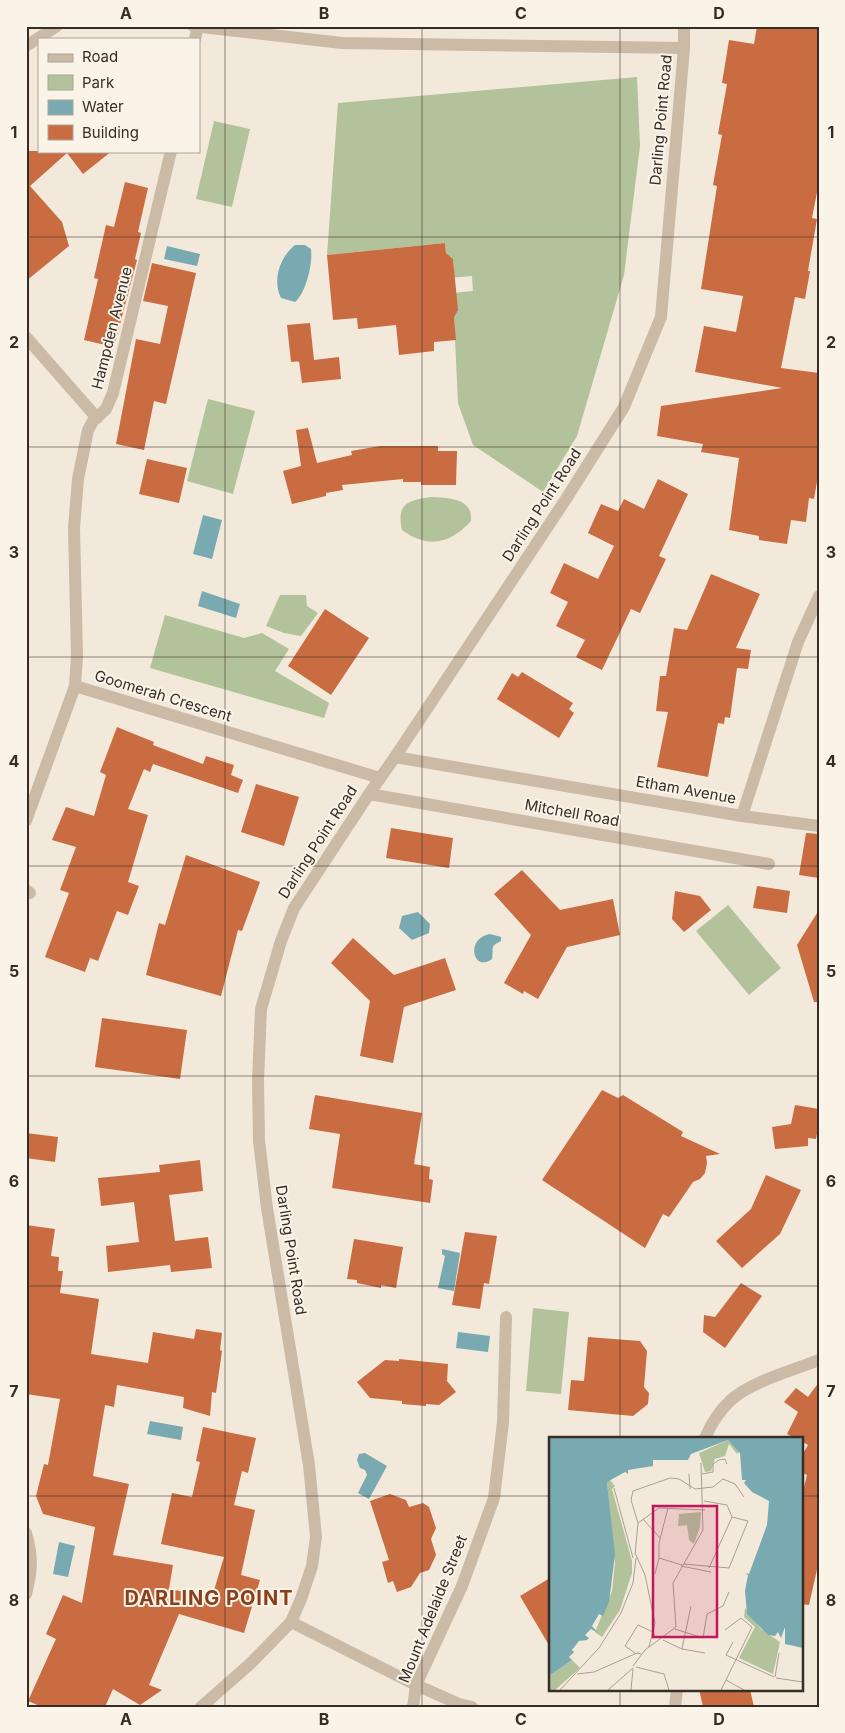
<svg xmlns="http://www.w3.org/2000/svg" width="845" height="1733" font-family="Inter,sans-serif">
  <rect width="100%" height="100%" fill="#f3e9db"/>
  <path fill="#b2c29a" d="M 637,77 L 640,146 L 624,275 L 577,436 L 543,492 L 473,445 L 458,403 L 454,318 L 458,310 L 452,293 L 473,291 L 472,276 L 448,278 L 454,268 L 453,259 L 446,253 L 445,243 L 327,255 L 338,103 Z
    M 214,121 L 250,129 L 232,207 L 196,199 Z
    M 208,399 L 255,411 L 233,494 L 187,481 Z
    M 431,497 C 443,498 462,497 469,509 C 471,512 471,517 471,521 C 450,544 428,549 402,530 C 396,504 408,500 431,497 Z
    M 280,595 L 306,595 L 307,606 L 318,613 L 301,636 L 284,633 L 266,626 Z
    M 165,615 L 244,638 L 262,633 L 289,649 L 275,671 L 329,703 L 324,718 L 150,668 Z
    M 728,905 L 781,968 L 749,995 L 696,931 Z
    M 533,1308 L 569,1312 L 561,1394 L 526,1391 Z"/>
  <path fill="#79aab1" d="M 295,245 L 305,245 L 311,249 C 313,263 306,293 295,302 L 281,298 C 272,280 280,257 295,245 Z
    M 167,246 L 200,254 L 197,266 L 164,259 Z
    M 203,515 L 222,520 L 212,559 L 193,554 Z
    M 202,591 L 240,604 L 236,618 L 198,606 Z
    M 418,912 L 430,924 L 429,933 L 412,940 L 399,928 L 402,916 Z
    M 490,934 L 501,937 L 501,941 C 489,947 494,947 492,959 C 474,973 464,939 490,934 Z
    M 442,1249 L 460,1253 L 454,1291 L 438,1288 L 445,1256 L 442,1254 Z
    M 458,1332 L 490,1336 L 488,1352 L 456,1348 Z
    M 150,1421 L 183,1427 L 181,1440 L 147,1434 Z
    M 365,1453 L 387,1466 L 369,1499 L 358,1493 L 367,1475 L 365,1470 L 360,1468 L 357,1460 L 359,1454 Z
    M 59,1542 L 75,1546 L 68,1577 L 53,1574 Z"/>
  <path fill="#ca6c41" d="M 757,26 L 819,26 L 819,182 L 812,218 L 817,219 L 808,271 L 810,271 L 805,299 L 795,297 L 781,368 L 819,373 L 819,470 L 814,499 L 809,498 L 806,522 L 791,520 L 787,544 L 759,540 L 759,536 L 729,530 L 739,458 L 701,452 L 703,444 L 657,436 L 661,406 L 782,388 L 695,372 L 704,326 L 736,332 L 743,296 L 701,289 L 717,186 L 713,185 L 722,135 L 718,134 L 727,84 L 722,83 L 729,40 L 754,44 Z
    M 26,151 L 112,151 L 83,174 L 67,153 L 30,186 L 62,222 L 69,246 L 26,281 Z
    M 125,182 L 148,188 L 138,232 L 141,233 L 135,259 L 137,260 L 114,347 L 84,340 L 98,279 L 94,278 L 106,225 L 114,227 Z
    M 445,243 L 446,253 L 453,259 L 458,310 L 454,318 L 456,340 L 434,342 L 434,351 L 399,355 L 396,325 L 358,329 L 357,318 L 333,320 L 327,255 Z
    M 152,263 L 196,273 L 166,404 L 154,401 L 144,450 L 116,444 L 136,339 L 160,344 L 168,306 L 143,301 Z
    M 310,323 L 314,360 L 339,357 L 341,379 L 302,383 L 299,361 L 302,361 L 291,362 L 287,325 Z
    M 308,428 L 317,463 L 352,455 L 351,451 L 380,446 L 438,446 L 438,451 L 457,451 L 456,485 L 421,485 L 421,482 L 403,482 L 403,479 L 342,485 L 343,490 L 326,493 L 326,496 L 292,504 L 283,471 L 301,466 L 296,430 Z
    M 147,459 L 187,468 L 179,503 L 139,494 Z
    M 658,479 L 688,494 L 659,556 L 666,559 L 640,613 L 631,609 L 602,670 L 576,657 L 585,640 L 556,626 L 568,602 L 550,593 L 564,563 L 598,579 L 614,546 L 588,533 L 601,504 L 618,511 L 624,499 L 644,509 Z
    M 711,574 L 760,594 L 736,648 L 751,650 L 748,669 L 737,668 L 730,718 L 725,717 L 724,724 L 718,723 L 708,777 L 657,767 L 668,712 L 656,711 L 660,676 L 666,676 L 674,628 L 687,630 Z
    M 325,609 L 369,638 L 331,695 L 288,666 Z
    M 522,672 L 573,703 L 569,709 L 574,713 L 559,738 L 497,699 L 512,673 L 518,677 Z
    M 117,727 L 154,742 L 153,745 L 203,764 L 206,756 L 234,765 L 231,775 L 243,780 L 238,793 L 153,764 L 150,772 L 144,769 L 128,809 L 148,815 L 128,882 L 139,886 L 128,915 L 117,911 L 98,961 L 90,958 L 85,972 L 45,957 L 69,893 L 60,890 L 76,847 L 52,840 L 66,807 L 94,816 L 106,775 L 100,772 Z
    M 256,784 L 299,797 L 284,846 L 241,832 Z
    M 391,828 L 453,838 L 449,868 L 386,858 Z
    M 806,833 L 819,834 L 819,878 L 799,875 Z
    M 186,855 L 260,882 L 242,931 L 238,930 L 221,996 L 146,975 L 159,923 L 165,925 Z
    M 522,870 L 560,910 L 613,899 L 620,935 L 567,947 L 538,999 L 524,991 L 523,994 L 504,983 L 531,935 L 494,894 Z
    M 757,886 L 790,891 L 787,913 L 753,908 Z
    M 675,891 L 700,896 L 711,910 L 684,932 L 672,919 Z
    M 819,910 L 819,1002 L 814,1002 L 797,945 Z
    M 353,938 L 394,975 L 445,958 L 456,990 L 404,1007 L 393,1063 L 360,1056 L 370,1001 L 331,963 Z
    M 102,1018 L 187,1030 L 180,1079 L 95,1067 Z
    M 602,1090 L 618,1098 L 623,1095 L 683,1132 L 681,1136 L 720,1154 L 706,1156 L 707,1163 L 705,1173 L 700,1179 L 693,1182 L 669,1217 L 663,1214 L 645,1248 L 542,1180 Z
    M 315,1095 L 422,1113 L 414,1164 L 430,1167 L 429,1179 L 433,1180 L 430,1203 L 332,1188 L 340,1134 L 309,1129 Z
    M 795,1105 L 819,1109 L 819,1124 L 816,1139 L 808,1138 L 808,1146 L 775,1149 L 772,1127 L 791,1124 Z
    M 26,1133 L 58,1137 L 55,1162 L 26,1158 Z
    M 200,1160 L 203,1191 L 169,1195 L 175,1241 L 208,1237 L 212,1268 L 171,1272 L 170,1265 L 108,1272 L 106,1246 L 139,1242 L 134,1202 L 101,1206 L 98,1178 L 160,1172 L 159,1165 Z
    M 766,1175 L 801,1190 L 780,1234 L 742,1268 L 716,1241 L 751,1209 Z
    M 26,1225 L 55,1229 L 51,1256 L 59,1257 L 58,1271 L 63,1271 L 60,1293 L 99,1299 L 91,1354 L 148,1363 L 153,1332 L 194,1339 L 196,1329 L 222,1333 L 220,1350 L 222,1351 L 216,1393 L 212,1392 L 210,1416 L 183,1408 L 184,1397 L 117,1385 L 114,1407 L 105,1405 L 93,1476 L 129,1484 L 113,1555 L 173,1565 L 169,1589 L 212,1597 L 224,1557 L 161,1544 L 172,1493 L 192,1497 L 200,1462 L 196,1461 L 203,1427 L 256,1438 L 248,1473 L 242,1471 L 234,1505 L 255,1510 L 241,1575 L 260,1580 L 244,1633 L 179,1614 L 149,1685 L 162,1690 L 140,1705 L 113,1689 L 105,1707 L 42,1707 L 28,1701 L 56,1639 L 46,1634 L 63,1595 L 82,1603 L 95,1527 L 43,1514 L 36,1496 L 44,1464 L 48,1465 L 60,1399 L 26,1394 Z
    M 465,1232 L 497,1236 L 489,1284 L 484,1283 L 480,1309 L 452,1305 Z
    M 354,1239 L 403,1247 L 396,1288 L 381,1285 L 381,1288 L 357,1283 L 357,1280 L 347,1279 Z
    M 741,1283 L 762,1296 L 725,1348 L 703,1332 L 704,1315 L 715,1317 Z
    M 588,1337 L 640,1341 L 647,1351 L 644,1387 L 649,1393 L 648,1404 L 633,1416 L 568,1410 L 571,1380 L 584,1381 Z
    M 399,1359 L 448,1364 L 447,1381 L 456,1392 L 439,1405 L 426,1404 L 426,1406 L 402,1404 L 402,1401 L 370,1398 L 357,1382 L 385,1360 L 399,1361 Z
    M 819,1382 L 819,1561 L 809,1605 L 801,1604 L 801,1499 L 807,1475 L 801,1472 L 801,1457 L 808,1445 L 801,1441 L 801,1438 L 795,1438 L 787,1434 L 798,1412 L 784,1402 L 796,1388 L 808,1397 Z
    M 390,1494 L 406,1500 L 409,1507 L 423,1503 L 429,1507 L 436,1528 L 431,1539 L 436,1555 L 429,1570 L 420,1573 L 411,1587 L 397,1592 L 393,1581 L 388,1583 L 382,1562 L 389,1560 L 370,1501 Z
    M 550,1578 L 550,1647 L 520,1596 Z
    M 699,1689 L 750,1689 L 754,1707 L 703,1707 Z"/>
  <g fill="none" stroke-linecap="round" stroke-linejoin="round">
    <path stroke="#cbbaa6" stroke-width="12" d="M 684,26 L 684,48
      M 195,39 L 198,27
      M 26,337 L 97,418
      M 75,686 L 77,656 L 74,528 L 78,479 L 88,430 L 93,421 L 106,409 L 113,393 L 171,151
      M 395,757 L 742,816 L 819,826
      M 369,794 L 769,864
      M 742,816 L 798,642 L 819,596
      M 26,821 L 75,686 L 380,778
      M 26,890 L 30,893
      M 705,1438 C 711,1424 719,1411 731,1400 C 750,1382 794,1370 819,1360
      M 26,1533 C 33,1557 32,1571 26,1594
      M 291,1622 L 416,1685 L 459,1704 L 472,1707
      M 413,1707 L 416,1685 L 462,1586 L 494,1498 L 503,1422 L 506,1317
      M 675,1707 L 677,1689"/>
    <path stroke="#cbbaa6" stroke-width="12" d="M 193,26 L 342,43 L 684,48 L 661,317 L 642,363 L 624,407 L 566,499 L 395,757 L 369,794 L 294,908 L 281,941 L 261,1009 L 258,1081 L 259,1141 L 267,1208 L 309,1465 L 316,1537 L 312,1566 L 301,1599 L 291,1622 L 250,1664 L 201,1707
      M 26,46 L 57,26"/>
  </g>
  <path fill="none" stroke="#372d27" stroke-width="1" stroke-opacity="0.55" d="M 225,26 L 225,1707M 422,26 L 422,1707M 620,26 L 620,1438M 26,237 L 819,237M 26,447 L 819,447M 26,657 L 819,657M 26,866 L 819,866M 26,1076 L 819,1076M 26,1286 L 819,1286M 26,1496 L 550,1496M 801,1496 L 819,1496M 620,1689 L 620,1707"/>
  <g text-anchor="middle" stroke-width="4" stroke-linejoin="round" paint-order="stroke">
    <g font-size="15" fill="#372d27" stroke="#faf3e7">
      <text transform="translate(661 120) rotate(-85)" y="5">Darling Point Road</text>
      <text transform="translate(112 328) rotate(-76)" y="5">Hampden Avenue</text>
      <text transform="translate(542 505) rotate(-57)" y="5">Darling Point Road</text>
      <text transform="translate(163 696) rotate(17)" y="5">Goomerah Crescent</text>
      <text transform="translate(686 790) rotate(10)" y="5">Etham Avenue</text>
      <text transform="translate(572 813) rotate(10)" y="5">Mitchell Road</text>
      <text transform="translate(318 842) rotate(-57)" y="5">Darling Point Road</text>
      <text transform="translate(291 1250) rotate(81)" y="5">Darling Point Road</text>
      <text transform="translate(433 1609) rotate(-68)" y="5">Mount Adelaide Street</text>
    </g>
    <g font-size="20" font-weight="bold" letter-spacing="1" fill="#893f1d" stroke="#faf3e7">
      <text x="209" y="1605">DARLING POINT</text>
    </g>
  </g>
  <g transform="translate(549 1437)">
    <rect width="254" height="254" fill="#f3e9db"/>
    <path d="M 179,3 L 191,14 L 188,17 L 180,7 L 176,19 L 166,22 L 162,34 L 156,35 L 150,16 ZM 61,43 L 66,49 L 63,52 L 83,124 L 83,136 L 71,173 L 53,200 L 46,195 L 63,154 L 66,126 L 58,45 ZM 152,75 L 151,90 L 145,107 L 140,103 L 138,88 L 129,89 L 130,77 ZM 196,171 L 212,192 L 231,205 L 224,237 L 190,221 L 206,190 L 195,180 ZM 23,223 L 31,231 L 6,253 L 0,253 L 0,239 Z" fill="#b2c29a"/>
    <path d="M 0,0 L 254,0 L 254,211 L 236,207 L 236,190 L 232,201 L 229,195 L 226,199 L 219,198 L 198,177 L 196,154 L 199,138 L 196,136 L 200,137 L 218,88 L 220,64 L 203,55 L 195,46 L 197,43 L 193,43 L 191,16 L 179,3 L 142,17 L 139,23 L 104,23 L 104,29 L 79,33 L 79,37 L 76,35 L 58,45 L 66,118 L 60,165 L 54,179 L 50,177 L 43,189 L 49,196 L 42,192 L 36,198 L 40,201 L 38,203 L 30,204 L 23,213 L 25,215 L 20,220 L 23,223 L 0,239 Z" fill="#79aab1"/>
    <path fill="none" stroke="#79aab1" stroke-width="2.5" d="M 236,0 L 247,27 L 254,70M 239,183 L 254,109"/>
    <path fill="none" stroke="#a89e93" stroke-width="1" d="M 140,37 L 141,52M 153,37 L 164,35 L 164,27 L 170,23 L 176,22 L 178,27M 65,51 L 84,121M 155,64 L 178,68 L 183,80 L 160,131M 94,82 L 111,101M 89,86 L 110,71 L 156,73M 86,118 L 89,86 L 82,63 L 84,54 L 121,41 L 130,42 L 146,52 L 164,50 L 174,42 L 186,47 L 195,60M 87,118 L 96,138 L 106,186 L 100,210M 110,121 L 110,106 L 119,71M 134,127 L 180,131 L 199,84 L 183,80M 132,129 L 162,135M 106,137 L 110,121 L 133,128M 126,192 L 154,201 L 158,177 L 174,169 L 180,155M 114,203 L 133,212 L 156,216M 184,205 L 177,218 L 225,240M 133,212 L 142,169M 86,216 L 76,209 L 89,188 L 104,195M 84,229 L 96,213 L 127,190 L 124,146 L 154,93 L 152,26M 87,230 L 115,237 L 120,253M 28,237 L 45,235 L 88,216 L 92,217M 226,240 L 230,216M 227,241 L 254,245M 177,243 L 195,253M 11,253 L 50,211 L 72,176 L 84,146 L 87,121M 59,253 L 84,231M 82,253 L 84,232M 172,253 L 203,190 L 192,181 L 176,193"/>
    <path fill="#c2185b" fill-opacity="0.15" stroke="#c2185b" stroke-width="2.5" d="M 104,69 L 168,69 L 168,200 L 104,200 Z"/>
    <rect width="254" height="254" fill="none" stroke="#372d27" stroke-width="2.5"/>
  </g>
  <rect width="845" height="1733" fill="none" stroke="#faf3e7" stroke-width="55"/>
  <rect x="38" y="38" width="162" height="115" fill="#faf3e7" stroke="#aca49a"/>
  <rect x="48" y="54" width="25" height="8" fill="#cbbaa6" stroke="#aca49a"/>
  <text x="82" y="62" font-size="15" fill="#372d27">Road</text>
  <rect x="48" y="75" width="25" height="15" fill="#b2c29a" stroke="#aca49a"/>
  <text x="82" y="88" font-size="15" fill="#372d27">Park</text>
  <rect x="48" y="100" width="25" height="15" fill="#79aab1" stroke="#aca49a"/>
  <text x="82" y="112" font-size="15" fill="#372d27">Water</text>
  <rect x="48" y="125" width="25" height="15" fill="#ca6c41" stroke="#aca49a"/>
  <text x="82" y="138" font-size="15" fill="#372d27">Building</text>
  <rect x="28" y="28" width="790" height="1678" fill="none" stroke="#372d27" stroke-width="2"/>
  <g font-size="16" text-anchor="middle" font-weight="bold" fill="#372d27">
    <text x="126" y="19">A</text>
    <text x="324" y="19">B</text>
    <text x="521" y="19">C</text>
    <text x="719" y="19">D</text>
    <text x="14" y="138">1</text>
    <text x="831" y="138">1</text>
    <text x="14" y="348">2</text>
    <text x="831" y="348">2</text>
    <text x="14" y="558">3</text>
    <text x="831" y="558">3</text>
    <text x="14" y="767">4</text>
    <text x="831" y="767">4</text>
    <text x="14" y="977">5</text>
    <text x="831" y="977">5</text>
    <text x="14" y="1187">6</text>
    <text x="831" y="1187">6</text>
    <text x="14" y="1397">7</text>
    <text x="831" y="1397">7</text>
    <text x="14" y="1606">8</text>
    <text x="831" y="1606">8</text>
    <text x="126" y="1725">A</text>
    <text x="324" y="1725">B</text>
    <text x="521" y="1725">C</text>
    <text x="719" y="1725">D</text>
  </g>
</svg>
